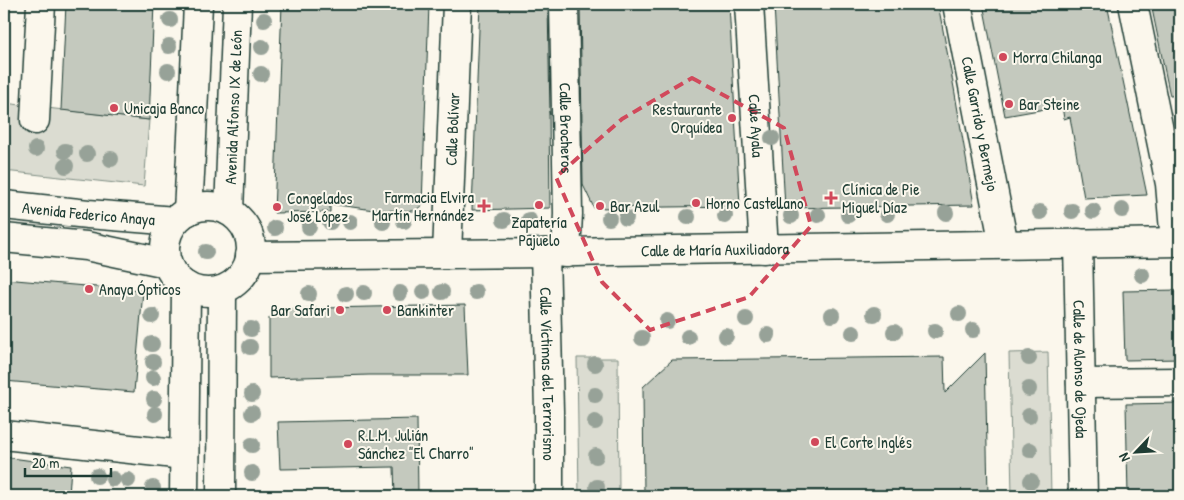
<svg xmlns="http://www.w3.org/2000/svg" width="1184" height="500" font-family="'Patrick Hand',sans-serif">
  <rect width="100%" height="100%" fill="#fbf7ec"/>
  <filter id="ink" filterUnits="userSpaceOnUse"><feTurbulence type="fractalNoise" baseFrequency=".02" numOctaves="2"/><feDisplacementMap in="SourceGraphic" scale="10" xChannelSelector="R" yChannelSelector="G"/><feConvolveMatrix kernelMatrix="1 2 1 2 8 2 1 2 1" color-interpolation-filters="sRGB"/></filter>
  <g filter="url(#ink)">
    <path fill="#dbdcd1" stroke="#7d8c82" d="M 4,103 L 149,120 L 144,186 L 4,171 Z
      M 1048,352 L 1051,496 L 1012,496 L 1009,353 Z
      M 577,358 L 618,358 L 619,496 L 579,496 Z"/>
    <path fill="#c4c9be" stroke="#1f3d34" d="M 66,4 L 154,4 L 149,120 L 61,110 Z
      M 282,4 L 429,4 L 422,205 L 415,211 L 374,210 L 330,204 L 330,212 L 274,213 Z
      M 480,4 L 548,4 L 550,115 L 549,111 L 550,208 L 472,210 Z
      M 580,4 L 729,4 L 740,206 L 594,208 L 583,185 Z
      M 774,4 L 938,4 L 954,88 L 974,205 L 785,208 Z
      M 983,4 L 1107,4 L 1147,195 L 1084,198 L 1070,117 L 1064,119 L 1062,106 L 1005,116 Z
      M 1151,4 L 1180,4 L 1180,95 L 1170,96 Z
      M 4,279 L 143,291 L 134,392 L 4,381 Z
      M 1180,290 L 1180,359 L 1125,360 L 1123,291 Z
      M 465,305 L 468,375 L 369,375 L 269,378 L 269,318 L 278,309 Z
      M 985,353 L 988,496 L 644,496 L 643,387 L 672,360 L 944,357 L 945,393 Z
      M 1180,403 L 1180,456 L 1179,456 L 1180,496 L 1128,496 L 1126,404 Z
      M 417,419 L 418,496 L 395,496 L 394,467 L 280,469 L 278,422 Z
      M 4,457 L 71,466 L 69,496 L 4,496 Z"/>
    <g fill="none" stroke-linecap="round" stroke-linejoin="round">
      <g stroke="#1f3d34" stroke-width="31">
        <g id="minor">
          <path id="s1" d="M 564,4 L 568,214 L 566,253"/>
          <path id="s2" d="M 749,4 L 764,249"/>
          <path id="s3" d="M 957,4 L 1004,245"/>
          <path d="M 1133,4 L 1170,184 L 1175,242"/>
          <path d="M 35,120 L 41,4"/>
          <path id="s4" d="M 1078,243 L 1083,496"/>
          <path id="s5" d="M 545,253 L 549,411 L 549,496"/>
          <path id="s6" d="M 447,254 L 457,4"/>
          <path d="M 1081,383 L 1180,382"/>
          <path d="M 4,435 L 184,455"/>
        </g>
      </g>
      <g stroke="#1f3d34" stroke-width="31">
        <g id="major">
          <path id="s7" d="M 4,205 L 88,214 L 175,221"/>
          <circle cx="208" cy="249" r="43"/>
          <path d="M 188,211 L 192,137 L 198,4"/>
          <path id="s8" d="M 229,211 L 237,4"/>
          <path d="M 4,238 L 86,246 L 167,263"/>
          <path id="s9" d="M 250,256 L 545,253 L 610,251 L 1180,242"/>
          <path d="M 184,496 L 186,286"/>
          <path d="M 221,496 L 222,290"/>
        </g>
      </g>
      <use href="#minor" stroke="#fbf7ec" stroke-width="28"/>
      <use href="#major" stroke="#fbf7ec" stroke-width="28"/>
    </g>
    <g fill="#97a298">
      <circle cx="170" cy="20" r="8"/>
      <circle cx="264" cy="20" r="8"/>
      <circle cx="169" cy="46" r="8"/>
      <circle cx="262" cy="47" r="8"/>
      <circle cx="168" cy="71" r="8"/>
      <circle cx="261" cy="74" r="8"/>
      <circle cx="772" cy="138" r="8"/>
      <circle cx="36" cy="149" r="8"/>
      <circle cx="65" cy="151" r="8"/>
      <circle cx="87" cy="154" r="8"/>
      <circle cx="111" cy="159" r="8"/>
      <circle cx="66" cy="166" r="8"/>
      <circle cx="1122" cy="210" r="8"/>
      <circle cx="1072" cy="211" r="8"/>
      <circle cx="1093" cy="211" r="8"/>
      <circle cx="1040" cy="212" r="8"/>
      <circle cx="946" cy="213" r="8"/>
      <circle cx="887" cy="214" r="8"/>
      <circle cx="818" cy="215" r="8"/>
      <circle cx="848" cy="215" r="8"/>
      <circle cx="725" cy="216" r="8"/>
      <circle cx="791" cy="216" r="8"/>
      <circle cx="688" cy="217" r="8"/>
      <circle cx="609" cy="218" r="8"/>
      <circle cx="626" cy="218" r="8"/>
      <circle cx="504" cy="220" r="8"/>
      <circle cx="529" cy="220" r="8"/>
      <circle cx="404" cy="221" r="8"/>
      <circle cx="330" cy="222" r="8"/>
      <circle cx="350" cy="222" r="8"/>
      <circle cx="383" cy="222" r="8"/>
      <circle cx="309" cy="227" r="8"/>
      <circle cx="275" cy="228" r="8"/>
      <circle cx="206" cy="252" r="8"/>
      <circle cx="1142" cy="275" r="8"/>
      <circle cx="423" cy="292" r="8"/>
      <circle cx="442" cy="292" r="8"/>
      <circle cx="476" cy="292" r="8"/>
      <circle cx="364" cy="293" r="8"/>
      <circle cx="400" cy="293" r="8"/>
      <circle cx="309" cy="294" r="8"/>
      <circle cx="346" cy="294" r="8"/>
      <circle cx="874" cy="314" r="8"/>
      <circle cx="959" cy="314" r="8"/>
      <circle cx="832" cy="315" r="8"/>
      <circle cx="152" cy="316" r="8"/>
      <circle cx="746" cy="319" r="8"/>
      <circle cx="667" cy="321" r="8"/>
      <circle cx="251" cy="329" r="8"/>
      <circle cx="973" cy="330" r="8"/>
      <circle cx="935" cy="331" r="8"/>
      <circle cx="894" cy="332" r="8"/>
      <circle cx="853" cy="333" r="8"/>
      <circle cx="768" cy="335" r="8"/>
      <circle cx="726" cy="336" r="8"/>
      <circle cx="688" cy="337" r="8"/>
      <circle cx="642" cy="338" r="8"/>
      <circle cx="152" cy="344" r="8"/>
      <circle cx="250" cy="347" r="8"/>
      <circle cx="1029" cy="358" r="8"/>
      <circle cx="153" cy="362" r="8"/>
      <circle cx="595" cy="364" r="8"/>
      <circle cx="153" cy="378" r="8"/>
      <circle cx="1029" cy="389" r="8"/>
      <circle cx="252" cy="394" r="8"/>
      <circle cx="595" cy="395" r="8"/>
      <circle cx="154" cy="399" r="8"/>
      <circle cx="252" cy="413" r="8"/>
      <circle cx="155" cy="414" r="8"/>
      <circle cx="1029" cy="416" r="8"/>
      <circle cx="595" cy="422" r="8"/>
      <circle cx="252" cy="445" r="8"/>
      <circle cx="1030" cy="450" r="8"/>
      <circle cx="596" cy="456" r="8"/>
      <circle cx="252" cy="473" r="8"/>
      <circle cx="97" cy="476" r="8"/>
      <circle cx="113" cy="479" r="8"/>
      <circle cx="128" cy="480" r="8"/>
      <circle cx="1031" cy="481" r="8"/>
      <circle cx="597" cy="487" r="8"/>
      <circle cx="153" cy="488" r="8"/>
    </g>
  </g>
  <path fill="none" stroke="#d1495b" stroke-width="4" stroke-dasharray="10 6" stroke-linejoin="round" d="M 692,78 L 784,128 L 811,226 L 749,297 L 650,330 L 602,282 L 556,177 L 622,119 Z"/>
  <g fill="#d1495b" stroke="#fbf7ec" stroke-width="2">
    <circle cx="1003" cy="57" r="5"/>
    <circle cx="1009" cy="104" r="5"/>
    <circle cx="114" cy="108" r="5"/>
    <circle cx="732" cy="118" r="5"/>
    <path d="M828.5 190.5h5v5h5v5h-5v5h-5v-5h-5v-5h5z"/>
    <circle cx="696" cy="203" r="5"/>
    <circle cx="539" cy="205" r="5"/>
    <path d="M481.5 198.5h5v5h5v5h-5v5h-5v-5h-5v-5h5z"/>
    <circle cx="600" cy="206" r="5"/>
    <circle cx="277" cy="207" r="5"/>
    <circle cx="89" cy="289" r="5"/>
    <circle cx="340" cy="310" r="5"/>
    <circle cx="387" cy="310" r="5"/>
    <circle cx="815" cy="442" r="5"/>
    <circle cx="348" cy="444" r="5"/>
  </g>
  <g text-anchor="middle" stroke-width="4" stroke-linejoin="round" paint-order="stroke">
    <g font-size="16" fill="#1f3d34" stroke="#fbf7ec" text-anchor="start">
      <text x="1013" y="63">Morra Chilanga</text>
      <text x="1019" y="110">Bar Steine</text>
      <text x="124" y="114">Unicaja Banco</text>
      <text x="722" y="115" text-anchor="end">Restaurante<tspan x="722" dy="18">Orquídea</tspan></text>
      <text x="842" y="195">Clínica de Pie<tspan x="842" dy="18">Miguel Díaz</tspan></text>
      <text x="474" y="203" text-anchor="end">Farmacia Elvira<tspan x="474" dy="18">Martín Hernández</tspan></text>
      <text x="287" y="204">Congelados<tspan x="287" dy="18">José López</tspan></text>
      <text x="706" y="209">Horno Castellano</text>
      <text x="610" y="212">Bar Azul</text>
      <text x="539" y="228" text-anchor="middle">Zapatería<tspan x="539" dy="18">Pajuelo</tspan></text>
      <text x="99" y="295">Anaya Ópticos</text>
      <text x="330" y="316" text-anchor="end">Bar Safari</text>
      <text x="397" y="316">Bankinter</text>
      <text x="358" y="441">R.L.M. Julián<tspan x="358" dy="18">Sánchez "El Charro"</tspan></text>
      <text x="825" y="448">El Corte Inglés</text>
    </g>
    <g font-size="16" fill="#1f3d34" stroke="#fbf7ec">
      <text dy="6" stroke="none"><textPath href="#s8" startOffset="104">Avenida Alfonso IX de León</textPath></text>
      <text dy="6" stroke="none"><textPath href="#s3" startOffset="122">Calle Garrido y Bermejo</textPath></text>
      <text dy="6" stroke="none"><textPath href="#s2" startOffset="122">Calle Ayala</textPath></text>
      <text dy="6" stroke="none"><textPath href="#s1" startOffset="124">Calle Brocheros</textPath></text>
      <text dy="6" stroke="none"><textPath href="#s6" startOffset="125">Calle Bolívar</textPath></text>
      <text dy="6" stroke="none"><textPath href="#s7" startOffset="85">Avenida Federico Anaya</textPath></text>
      <text dy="6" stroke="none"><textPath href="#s9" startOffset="465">Calle de María Auxiliadora</textPath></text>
      <text dy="6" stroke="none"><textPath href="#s4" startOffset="126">Calle de Alonso de Ojeda</textPath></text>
      <text dy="6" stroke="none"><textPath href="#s5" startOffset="121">Calle Víctimas del Terrorismo</textPath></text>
    </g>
  </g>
  <rect width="1184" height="500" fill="none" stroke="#fbf7ec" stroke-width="20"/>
  <rect x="10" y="10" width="1164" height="480" fill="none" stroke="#1f3d34" stroke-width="2" filter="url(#ink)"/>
  <g transform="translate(1136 452) rotate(245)" stroke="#fbf7ec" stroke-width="4" paint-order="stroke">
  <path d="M0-4L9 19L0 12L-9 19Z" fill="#1f3d34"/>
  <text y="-8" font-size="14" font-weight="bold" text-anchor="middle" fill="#1f3d34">N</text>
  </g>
  <path d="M25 468v8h86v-8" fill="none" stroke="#1f3d34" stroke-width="2.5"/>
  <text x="32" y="468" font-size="15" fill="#1f3d34" stroke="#fbf7ec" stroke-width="4" paint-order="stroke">20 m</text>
</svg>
